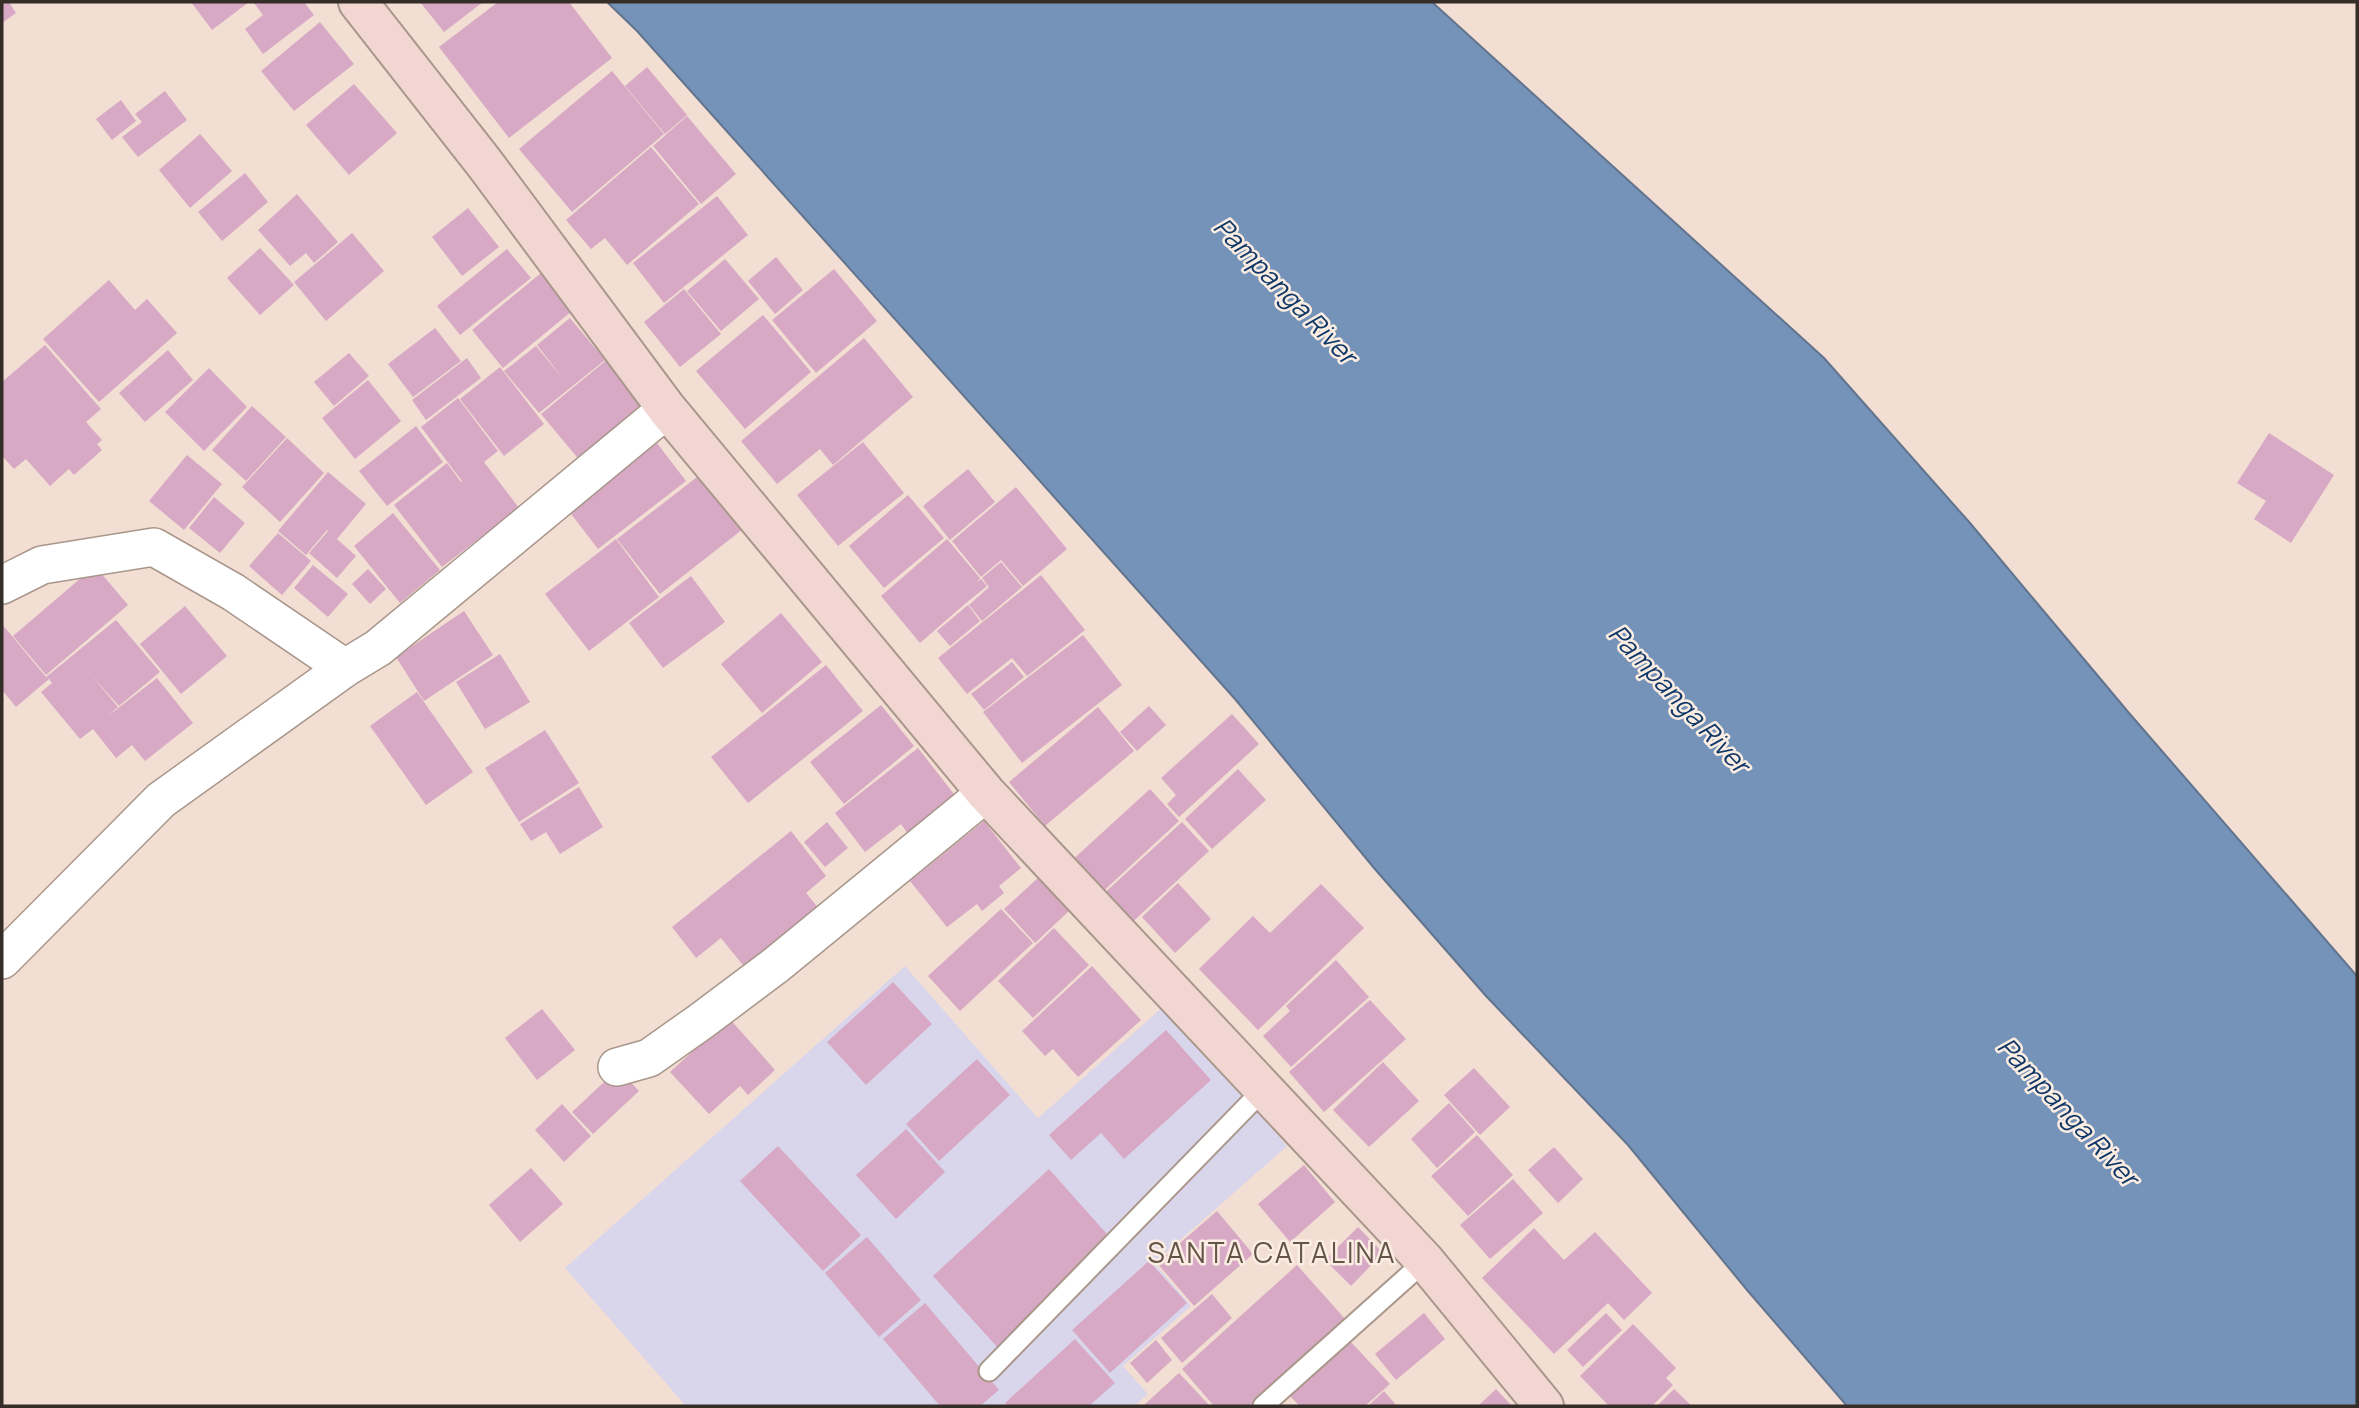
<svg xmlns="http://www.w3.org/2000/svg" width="2359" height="1408" font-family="Manrope,sans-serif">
  <rect width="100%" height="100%" fill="#f2ded2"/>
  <path fill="#d9d6ec" d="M 905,966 L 1038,1118 L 1164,1006 L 1287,1146 L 1154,1263 L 1191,1306 L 1123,1366 L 1148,1394 L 1134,1406 L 686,1406 L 565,1268 Z"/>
  <path fill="#7593b8" stroke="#62748d" stroke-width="2" d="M 607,2 L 1432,2 L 1824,358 L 1970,523 L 2129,713 L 2357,976 L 2357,1406 L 1847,1406 L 1747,1290 L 1628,1145 L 1486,996 L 1374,868 L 1235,699 L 637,31 Z"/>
  <path fill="#d7a9c5" d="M 2,2 L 9,2 L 16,13 L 2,23 Z
    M 191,2 L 249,2 L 212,30 Z
    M 255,2 L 304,2 L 314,15 L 263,54 L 245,29 L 263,15 L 254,3 Z
    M 420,2 L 483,2 L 444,32 Z
    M 498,2 L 569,2 L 612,58 L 509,138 L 439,47 Z
    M 320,22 L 354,64 L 294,111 L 261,71 Z
    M 647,67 L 687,115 L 665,134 L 625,86 Z
    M 612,71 L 664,134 L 572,212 L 519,149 Z
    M 354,84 L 397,133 L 349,175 L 306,125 Z
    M 165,91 L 187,120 L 138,157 L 122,137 L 142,122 L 135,114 Z
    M 121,100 L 136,121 L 112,140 L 96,119 Z
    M 687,116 L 736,174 L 701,204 L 653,146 Z
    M 200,134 L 232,171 L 190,208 L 159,170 Z
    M 651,147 L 699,204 L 627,265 L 605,238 L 591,249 L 566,220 Z
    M 245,173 L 268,202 L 222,241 L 198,212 Z
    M 297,194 L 338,242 L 314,263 L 306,253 L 290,266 L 258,230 Z
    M 717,196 L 748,235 L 664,303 L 633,263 Z
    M 468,208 L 499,247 L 462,276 L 432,237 Z
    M 352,233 L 384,271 L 326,321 L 294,282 Z
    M 260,248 L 294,285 L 260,315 L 227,278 Z
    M 507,249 L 531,278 L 460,335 L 437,306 Z
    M 776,257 L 803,290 L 775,314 L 748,281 Z
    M 725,259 L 759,299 L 721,331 L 687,291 Z
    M 547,268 L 578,306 L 503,368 L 472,330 Z
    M 834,269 L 877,321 L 816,373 L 772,320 Z
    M 109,280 L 135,310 L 147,299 L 177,333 L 99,402 L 43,339 Z
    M 684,289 L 721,334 L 680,367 L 644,322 Z
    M 763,315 L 811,372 L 745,429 L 696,371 Z
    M 570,318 L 605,360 L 539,413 L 504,371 L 536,346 L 565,381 L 537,345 Z
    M 435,328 L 461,361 L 413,397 L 388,364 Z
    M 864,338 L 913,397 L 833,465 L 820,449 L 777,484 L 741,441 Z
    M 45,345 L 101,409 L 86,422 L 102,440 L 97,444 L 102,450 L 74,475 L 69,469 L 50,486 L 26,459 L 14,469 L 2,456 L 2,382 Z
    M 168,350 L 193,380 L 145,422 L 119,393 Z
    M 349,353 L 369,376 L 334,406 L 314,382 Z
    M 467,358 L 481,378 L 426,420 L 412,400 Z
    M 609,358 L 648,406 L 581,462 L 541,414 Z
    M 500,367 L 544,424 L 504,456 L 460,399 Z
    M 209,368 L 247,407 L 204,451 L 165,412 Z
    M 368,380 L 401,421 L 355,459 L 322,418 Z
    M 458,398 L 498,451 L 484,462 L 519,508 L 442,567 L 394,505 L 447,463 L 461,482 L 462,481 L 421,427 Z
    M 252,406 L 286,437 L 246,481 L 212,450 Z
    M 416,426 L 443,462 L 387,506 L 359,471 Z
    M 2269,433 L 2334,475 L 2291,543 L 2254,519 L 2266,501 L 2237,483 Z
    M 650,434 L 686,481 L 598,549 L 562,502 Z
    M 287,438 L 324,473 L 280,522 L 242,487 Z
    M 863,442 L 904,493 L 838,546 L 797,495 Z
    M 187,455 L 222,484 L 184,530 L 149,501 Z
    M 968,469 L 995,502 L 950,540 L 923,506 Z
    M 328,472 L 366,504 L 337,539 L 356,556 L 337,578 L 309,553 L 328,531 L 327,530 L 306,555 L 278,531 Z
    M 701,474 L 743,529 L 660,594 L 617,539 Z
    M 1016,487 L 1067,549 L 1023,586 L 1001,560 L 981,577 L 952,541 Z
    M 908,495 L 944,538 L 884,588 L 849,546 Z
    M 214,497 L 245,523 L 220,553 L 189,528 Z
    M 393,513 L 440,570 L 400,603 L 354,546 Z
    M 278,533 L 311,561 L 282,595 L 249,566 Z
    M 616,539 L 659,597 L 589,651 L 545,594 Z
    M 947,539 L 980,578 L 977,582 L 981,579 L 987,586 L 966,603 L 963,600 L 966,603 L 920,643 L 881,596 Z
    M 1001,562 L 1022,587 L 982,621 L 969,605 L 989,587 L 982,578 Z
    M 313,565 L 348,594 L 328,617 L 294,588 Z
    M 95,566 L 128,605 L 46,675 L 13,636 Z
    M 368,569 L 386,589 L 370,604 L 352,584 Z
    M 1041,575 L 1085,630 L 1027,676 L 1012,658 L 967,694 L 938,658 Z
    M 691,576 L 725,622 L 663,668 L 629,623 Z
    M 968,605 L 980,621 L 950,646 L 937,631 Z
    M 185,606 L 227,656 L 181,694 L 140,644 Z
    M 464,611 L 493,655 L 424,701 L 396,657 Z
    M 781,613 L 822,662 L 762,713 L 721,664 Z
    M 116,620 L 160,672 L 119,706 L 90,674 L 118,707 L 108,716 L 157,678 L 193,723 L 145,761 L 132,745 L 116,758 L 93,729 L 80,739 L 41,692 L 52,683 L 49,679 L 16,707 L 2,690 L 2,624 L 46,677 Z
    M 1083,635 L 1122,685 L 1022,763 L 983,712 Z
    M 500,654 L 530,702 L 485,729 L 456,682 Z
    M 1012,662 L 1024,677 L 984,710 L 971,694 Z
    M 826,665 L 863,711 L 748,803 L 711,757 Z
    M 417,692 L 473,772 L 426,805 L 370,726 Z
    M 881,705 L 914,746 L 844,804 L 810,762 Z
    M 1149,706 L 1166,725 L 1137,751 L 1120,732 Z
    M 1098,707 L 1134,751 L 1045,826 L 1009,782 Z
    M 1232,714 L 1259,744 L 1179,817 L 1167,804 L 1176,795 L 1161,778 Z
    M 545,730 L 579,783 L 519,822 L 485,768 Z
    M 918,748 L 961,803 L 913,841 L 901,824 L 865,852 L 835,813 Z
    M 1238,769 L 1266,800 L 1212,849 L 1185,819 Z
    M 579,787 L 603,827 L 560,854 L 546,832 L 531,841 L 520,824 Z
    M 1150,789 L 1179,821 L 1098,896 L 1068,864 Z
    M 984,821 L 1021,868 L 999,886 L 1004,893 L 982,911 L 977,904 L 947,927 L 910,881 Z
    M 827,822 L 848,848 L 825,867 L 804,842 Z
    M 1182,822 L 1209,851 L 1126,928 L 1099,898 Z
    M 791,831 L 826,876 L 806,893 L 820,910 L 746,969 L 721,938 L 696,958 L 672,927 Z
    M 1038,878 L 1069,911 L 1035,943 L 1004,909 Z
    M 1178,883 L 1211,919 L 1175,953 L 1142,917 Z
    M 1321,884 L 1364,928 L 1258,1030 L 1199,969 L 1253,916 L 1270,933 Z
    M 1001,909 L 1033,943 L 960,1011 L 928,976 Z
    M 1054,928 L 1089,965 L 1033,1018 L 998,981 Z
    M 1336,960 L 1369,997 L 1291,1067 L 1263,1036 L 1290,1011 L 1286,1006 Z
    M 1092,966 L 1141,1020 L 1078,1077 L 1053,1049 L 1045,1056 L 1022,1031 Z
    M 893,982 L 932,1024 L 866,1085 L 827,1042 Z
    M 1370,1000 L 1406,1039 L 1324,1112 L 1289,1072 Z
    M 542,1009 L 575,1050 L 537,1080 L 505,1038 Z
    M 729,1018 L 775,1070 L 748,1095 L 740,1086 L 709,1114 L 670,1072 Z
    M 1166,1030 L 1211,1080 L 1124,1159 L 1101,1133 L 1071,1160 L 1049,1135 Z
    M 977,1059 L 1010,1095 L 939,1161 L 906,1124 Z
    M 1383,1062 L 1419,1101 L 1369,1147 L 1333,1110 Z
    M 1474,1068 L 1510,1107 L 1480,1135 L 1444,1095 Z
    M 618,1069 L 639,1091 L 593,1134 L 572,1112 Z
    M 1449,1103 L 1475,1132 L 1437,1168 L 1411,1139 Z
    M 562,1104 L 591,1136 L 564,1162 L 535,1130 Z
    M 906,1129 L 945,1172 L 896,1219 L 856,1175 Z
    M 1477,1135 L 1513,1175 L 1468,1216 L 1431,1176 Z
    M 778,1146 L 861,1235 L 823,1271 L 740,1181 Z
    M 1554,1147 L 1583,1179 L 1558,1203 L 1528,1170 Z
    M 1304,1165 L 1335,1202 L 1290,1242 L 1258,1204 Z
    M 531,1168 L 563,1204 L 520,1242 L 489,1205 Z
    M 1049,1169 L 1114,1242 L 998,1348 L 933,1276 Z
    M 1513,1179 L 1543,1213 L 1490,1259 L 1460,1225 Z
    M 1217,1211 L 1253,1254 L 1194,1306 L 1157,1263 Z
    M 1358,1227 L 1383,1253 L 1351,1286 L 1325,1260 Z
    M 1534,1228 L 1564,1260 L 1595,1232 L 1652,1293 L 1624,1320 L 1608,1303 L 1554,1354 L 1482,1278 Z
    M 867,1237 L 921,1300 L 879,1337 L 825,1273 Z
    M 1149,1261 L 1187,1303 L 1110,1373 L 1072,1330 Z
    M 1297,1265 L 1345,1319 L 1249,1406 L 1214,1406 L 1182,1369 Z
    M 1212,1294 L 1232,1318 L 1182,1363 L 1161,1338 Z
    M 925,1303 L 999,1390 L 980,1406 L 940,1406 L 883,1339 Z
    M 1424,1313 L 1445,1339 L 1396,1380 L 1375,1354 Z
    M 1606,1313 L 1622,1330 L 1583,1367 L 1567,1350 Z
    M 1633,1324 L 1676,1368 L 1666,1378 L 1673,1385 L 1652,1406 L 1609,1406 L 1580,1376 Z
    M 1075,1339 L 1115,1383 L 1089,1406 L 1008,1406 L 1005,1403 Z
    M 1156,1340 L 1172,1360 L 1147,1383 L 1130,1363 Z
    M 1350,1341 L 1390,1384 L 1365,1406 L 1300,1406 L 1290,1396 Z
    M 1179,1373 L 1210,1406 L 1143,1406 Z
    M 1496,1389 L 1512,1406 L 1478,1406 Z
    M 1674,1389 L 1692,1406 L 1657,1406 Z
    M 1384,1391 L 1397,1406 L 1368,1406 Z"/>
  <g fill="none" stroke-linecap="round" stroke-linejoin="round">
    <g stroke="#a9978b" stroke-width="23">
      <path id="lane" d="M 989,1371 L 1263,1090
        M 1263,1406 L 1425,1261"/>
    </g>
    <g stroke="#a9978b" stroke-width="40">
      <path id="street" d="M 2,585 L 42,565 L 154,547 L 233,592 L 345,668
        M 2,960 L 161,800 L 345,668 L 378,648 L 667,409
        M 617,1067 L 649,1058 L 700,1022 L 776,965 L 986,793"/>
    </g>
    <g stroke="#a9978b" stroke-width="42">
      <path id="secondary" d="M 358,2 L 485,164 L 667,409 L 986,793 L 1425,1261 L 1544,1406"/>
    </g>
    <use href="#lane" stroke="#fff" stroke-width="19"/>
    <use href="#street" stroke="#fff" stroke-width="37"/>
    <use href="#secondary" stroke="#f2d6d1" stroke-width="38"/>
  </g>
  <g text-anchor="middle" stroke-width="5" stroke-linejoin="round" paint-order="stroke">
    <g font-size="26" font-style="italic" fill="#0f3868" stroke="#fcede3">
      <text transform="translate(1285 291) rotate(46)" y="9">Pampanga River</text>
      <text transform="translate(1679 699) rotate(47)" y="9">Pampanga River</text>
      <text transform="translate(2068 1112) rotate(47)" y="9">Pampanga River</text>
    </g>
    <g font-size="28" letter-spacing="2" fill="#635348" stroke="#fcede3">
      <text x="1272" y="1263">SANTA CATALINA</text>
    </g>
  </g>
  <rect width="2359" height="1408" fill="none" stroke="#352d28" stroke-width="7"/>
</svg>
